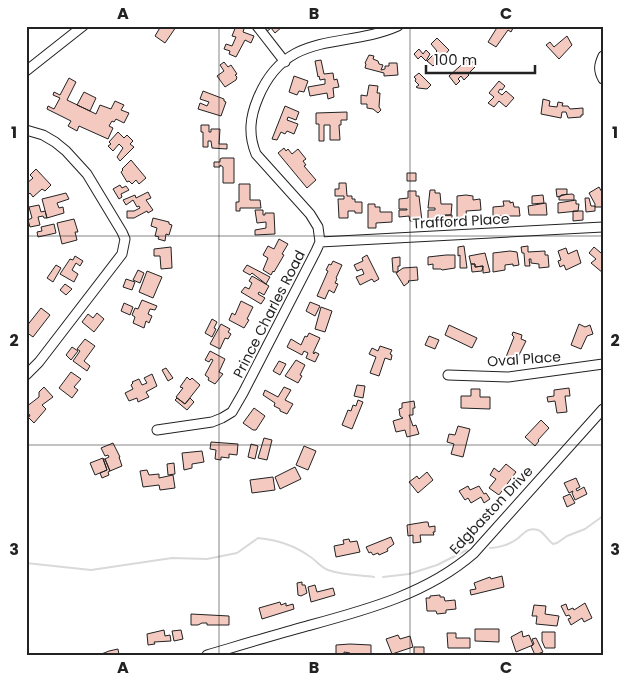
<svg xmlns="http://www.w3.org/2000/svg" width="629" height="681" font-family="Poppins,sans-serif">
  <rect width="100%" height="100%" fill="#fff"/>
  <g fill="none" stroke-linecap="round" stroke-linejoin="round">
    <path stroke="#d9d9d9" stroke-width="2" d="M 490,548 C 499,548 510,544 517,539 C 524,533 528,527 538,530 C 544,532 547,540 553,544 L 557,543 L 567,536 L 585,529 L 603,516
      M 26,563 L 91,570 L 172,558 L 207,559 L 237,553 L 258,538 C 277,540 294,545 309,556 C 316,560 320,567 328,570 C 342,575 359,575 374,577
      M 383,577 L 409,574 L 437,565 L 467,550"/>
  </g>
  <path fill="#f3c9c0" stroke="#222" d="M 161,26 L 176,27 L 165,43 L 155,36 Z
    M 236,26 L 245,26 L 243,32 L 254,36 L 251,43 L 245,40 L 236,57 L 229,54 L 230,51 L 224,49 L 226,44 L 232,46 L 236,37 L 232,36 Z
    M 259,26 L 283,26 L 275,33 L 271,28 L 264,34 Z
    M 498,26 L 513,28 L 511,32 L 508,30 L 496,47 L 488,42 Z
    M 567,36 L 572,45 L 559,59 L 546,45 L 550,42 L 554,47 Z
    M 437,38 L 449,50 L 439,62 L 438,61 L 433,66 L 427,61 L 437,51 L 431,44 Z
    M 419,49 L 423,54 L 426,50 L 430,54 L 426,61 L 421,56 L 418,59 L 414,54 Z
    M 369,55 L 374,56 L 373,59 L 378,61 L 379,64 L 383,65 L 381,70 L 385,69 L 385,66 L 389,66 L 389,63 L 397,63 L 398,75 L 384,76 L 384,73 L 365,68 L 366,64 L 365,63 Z
    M 469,58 L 476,66 L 468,74 L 469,75 L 464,80 L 461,76 L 458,79 L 460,81 L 456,85 L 449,76 Z
    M 321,60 L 324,74 L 333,73 L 334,80 L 337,79 L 339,87 L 333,88 L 334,97 L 328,99 L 327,93 L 310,96 L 308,87 L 325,84 L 325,79 L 320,80 L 319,76 L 318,77 L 315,61 Z
    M 224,62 L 228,67 L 231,65 L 237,74 L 235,75 L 237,77 L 236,80 L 225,87 L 217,76 L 224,71 L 220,65 Z
    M 419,73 L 431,85 L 427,89 L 418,88 L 416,87 L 419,85 L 415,81 L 416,79 L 414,77 Z
    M 294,76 L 308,81 L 304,92 L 299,91 L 297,95 L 289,92 Z
    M 69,78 L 76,82 L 67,100 L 96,114 L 100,105 L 111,109 L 115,101 L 124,105 L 121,110 L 129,113 L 124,123 L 116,119 L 114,122 L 112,121 L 109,126 L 113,128 L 108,139 L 79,126 L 77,131 L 68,126 L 71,121 L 47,109 L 48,106 L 54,109 L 60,98 L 53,95 L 54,92 L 60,95 Z
    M 499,81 L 505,86 L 502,90 L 500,89 L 498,92 L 502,95 L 506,91 L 514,98 L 506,107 L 499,101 L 494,107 L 488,103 L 494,97 L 489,93 Z
    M 369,85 L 378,86 L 377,93 L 380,93 L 379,107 L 381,110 L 378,113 L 373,109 L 367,108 L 367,104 L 361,104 L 361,95 L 367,96 Z
    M 203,91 L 224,99 L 224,101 L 226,102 L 221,116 L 198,109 L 200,103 L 207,106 L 209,102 L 200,99 Z
    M 84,92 L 96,98 L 90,111 L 77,105 Z
    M 543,99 L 550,101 L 549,106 L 557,107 L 558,102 L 563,103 L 562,106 L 568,106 L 570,109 L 583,108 L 583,115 L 581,115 L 581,117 L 568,118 L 566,112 L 562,112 L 561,118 L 541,114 Z
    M 285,106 L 299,112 L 296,120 L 288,117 L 287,120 L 298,124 L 294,134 L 287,131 L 285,134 L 281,132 L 277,140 L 272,139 Z
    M 347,112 L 347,120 L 341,120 L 341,125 L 339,125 L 340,140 L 330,140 L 330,125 L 324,125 L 324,141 L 319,141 L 319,124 L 316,124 L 316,113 Z
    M 201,125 L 209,125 L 209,132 L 211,132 L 211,129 L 220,129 L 219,144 L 227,144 L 227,149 L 212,148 L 211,141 L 208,141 L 208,147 L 203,147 L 203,132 L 201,132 Z
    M 118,132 L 124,138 L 127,135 L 133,141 L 130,144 L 134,147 L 120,161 L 117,157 L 123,148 L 119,144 L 113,151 L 108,146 L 111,144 L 109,142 Z
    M 284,148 L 286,151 L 288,149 L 292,154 L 298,149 L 306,159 L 303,161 L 306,165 L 304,166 L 316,180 L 307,188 L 278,153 Z
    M 222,158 L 234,158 L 234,183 L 223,183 L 223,167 L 220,165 L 220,167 L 214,167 L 214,162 L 220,162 L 220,159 Z
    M 131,160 L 146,178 L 139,184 L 136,180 L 132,184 L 129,181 L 127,182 L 121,172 L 123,170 L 122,169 Z
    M 36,169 L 51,185 L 45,191 L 42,189 L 33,197 L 30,193 L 28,195 L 26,194 L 26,184 L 33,178 L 30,175 Z
    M 407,173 L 416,173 L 416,181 L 407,181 Z
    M 339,183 L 346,183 L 347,196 L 352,196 L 352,199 L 355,199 L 355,202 L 362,202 L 362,213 L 355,213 L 355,211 L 348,211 L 348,218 L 339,218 L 338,199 L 344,199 L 344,196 L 335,196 L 335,189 L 339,189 Z
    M 239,184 L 250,184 L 250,200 L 260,200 L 261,208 L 240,208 L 240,211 L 236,211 L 236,202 L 239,202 Z
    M 120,185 L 122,188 L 126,186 L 129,190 L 121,194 L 122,197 L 119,199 L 113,189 Z
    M 599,187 L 603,194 L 603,207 L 595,207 L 595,204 L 589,193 Z
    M 556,189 L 567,189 L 567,194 L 557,197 Z
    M 430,190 L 435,190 L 435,193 L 440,193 L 441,204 L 452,204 L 451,215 L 436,216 L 436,220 L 428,220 L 428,210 L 435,210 L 435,208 L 428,208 Z
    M 408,191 L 416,191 L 416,196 L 419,196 L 422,221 L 410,221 L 409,216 L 399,217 L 399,210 L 407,210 L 407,209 L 399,209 L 399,199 L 408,198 Z
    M 148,192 L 151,198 L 146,200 L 153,210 L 148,213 L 147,211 L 134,218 L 127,218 L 127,211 L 134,211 L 140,208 L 139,206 L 137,207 L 133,200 L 126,205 L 123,200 L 135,195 L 136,198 Z
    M 66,193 L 69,199 L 57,203 L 59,208 L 63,207 L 64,213 L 47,218 L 42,199 Z
    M 572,194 L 574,195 L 574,200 L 559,200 L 559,197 L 561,196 L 561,195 Z
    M 466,195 L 473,196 L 473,200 L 480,199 L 481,210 L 466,211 L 467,217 L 457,218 L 457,196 Z
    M 543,195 L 544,203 L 532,204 L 532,196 Z
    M 585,198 L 589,198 L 591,206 L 595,206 L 595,211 L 586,212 Z
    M 576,200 L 576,204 L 579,204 L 578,211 L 558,213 L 558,203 Z
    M 503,201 L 510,201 L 510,203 L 513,202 L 514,207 L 519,207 L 520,216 L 493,216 L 493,207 L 504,206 Z
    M 546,203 L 547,215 L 529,215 L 528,206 Z
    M 368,204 L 375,204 L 375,207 L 380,207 L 380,212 L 392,212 L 392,222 L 376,223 L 376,228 L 368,228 Z
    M 39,205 L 41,212 L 45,211 L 47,218 L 44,218 L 43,216 L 38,217 L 40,225 L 30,227 L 28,220 L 32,218 L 29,207 Z
    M 255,210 L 263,210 L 263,215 L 265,215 L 265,213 L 274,213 L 275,234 L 255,235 L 255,230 L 266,228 L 266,222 L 257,223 Z
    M 573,211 L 583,211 L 583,220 L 573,221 Z
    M 442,215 L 452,215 L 452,223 L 443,223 Z
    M 153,218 L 169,222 L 169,224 L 172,225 L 169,235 L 166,234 L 165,241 L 158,239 L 159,237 L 155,236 L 157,228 L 151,226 Z
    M 74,219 L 78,232 L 75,232 L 77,240 L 62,244 L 57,223 Z
    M 54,224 L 56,233 L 38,237 L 37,232 L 42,231 L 41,227 Z
    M 279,239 L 288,244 L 282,254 L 284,255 L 274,272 L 273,271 L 271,275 L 263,270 L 268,258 L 263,255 L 268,246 L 274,249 Z
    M 464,246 L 467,268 L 460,268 L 460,255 L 458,256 L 458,247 Z
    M 528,246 L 528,252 L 545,251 L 545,255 L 548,255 L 549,267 L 539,268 L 539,264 L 531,263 L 531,259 L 529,259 L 530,266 L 525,266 L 524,253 L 522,253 L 521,247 Z
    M 171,247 L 172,268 L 161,269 L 160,256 L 154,256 L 154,249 Z
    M 594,247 L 601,253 L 603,251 L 603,273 L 591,263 L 596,259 L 589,253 Z
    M 566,248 L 568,254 L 577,250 L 581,263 L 566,270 L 564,265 L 560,267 L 558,261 L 561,260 L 558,251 Z
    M 510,251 L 517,252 L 519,265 L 513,266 L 513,264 L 505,265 L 505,270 L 493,272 L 493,253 Z
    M 485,253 L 490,272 L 483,273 L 483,266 L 475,267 L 475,264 L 471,264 L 469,256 Z
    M 367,255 L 379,279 L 374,282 L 372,279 L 360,285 L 356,277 L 364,274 L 362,269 L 357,271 L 354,265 L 363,261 L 362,258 Z
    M 446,255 L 455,255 L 455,268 L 442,270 L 441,269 L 433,269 L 433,264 L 428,265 L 428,257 Z
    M 75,256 L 83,261 L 80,266 L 76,263 L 72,270 L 78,274 L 74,282 L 60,274 L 70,259 L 73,260 Z
    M 400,257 L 400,266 L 398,266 L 398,272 L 393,272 L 392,258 Z
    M 333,261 L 342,265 L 336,278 L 337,279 L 335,283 L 338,284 L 334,293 L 329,290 L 325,299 L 317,296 L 328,271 L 326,270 L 329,264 L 331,265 Z
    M 471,264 L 475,264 L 475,267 L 483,266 L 482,271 L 472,272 Z
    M 56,265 L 61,268 L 53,282 L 47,278 Z
    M 247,265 L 270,277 L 266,284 L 252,273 L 250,275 L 243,271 Z
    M 417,267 L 418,280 L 408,281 L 409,282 L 404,286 L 396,273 L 403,268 Z
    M 138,270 L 144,273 L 140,283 L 133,280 Z
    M 147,271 L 162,277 L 153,298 L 139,292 Z
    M 252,276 L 269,286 L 264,295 L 259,292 L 258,294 L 265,298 L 261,304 L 241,292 L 245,287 L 249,289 L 252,283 L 249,281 Z
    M 126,279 L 135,282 L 132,290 L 123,287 Z
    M 65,284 L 72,289 L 66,295 L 60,290 Z
    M 142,300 L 157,306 L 155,310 L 150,309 L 148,314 L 152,316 L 149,323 L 146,321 L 144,328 L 133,323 L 135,317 L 132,315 L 135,308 L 138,309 Z
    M 241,301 L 253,307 L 247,319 L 249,320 L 244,328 L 229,320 L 232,313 L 235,315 Z
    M 310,302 L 320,306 L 315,316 L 306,311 Z
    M 124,303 L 133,307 L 130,315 L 121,311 Z
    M 321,307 L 332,311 L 325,332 L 315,329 Z
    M 41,308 L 50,315 L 33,337 L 26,332 L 26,327 Z
    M 97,313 L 104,319 L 94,332 L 82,322 L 88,314 L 93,318 Z
    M 212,319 L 217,322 L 214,328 L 216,329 L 212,337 L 205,333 Z
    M 221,324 L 230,329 L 228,332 L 231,334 L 228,339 L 225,338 L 220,349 L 210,344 Z
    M 579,324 L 585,327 L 590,325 L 593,334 L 587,336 L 581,349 L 571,345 Z
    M 449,325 L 477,338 L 472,348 L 445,335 Z
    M 513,332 L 522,335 L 521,339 L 526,341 L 516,361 L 506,357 L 514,337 L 512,335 Z
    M 309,333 L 320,338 L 313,353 L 314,354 L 315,352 L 319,354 L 315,362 L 306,358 L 308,353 L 304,351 L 302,355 L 287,347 L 291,339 L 301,345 L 305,336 L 307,337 Z
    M 429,336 L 439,340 L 435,349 L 425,345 Z
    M 85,339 L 95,346 L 84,361 L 90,366 L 87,371 L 73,361 L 80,351 L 77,349 Z
    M 380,346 L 392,350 L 390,354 L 392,355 L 391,360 L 385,358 L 379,376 L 370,373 L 376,357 L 369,354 L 372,348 L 378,351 Z
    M 72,347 L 78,351 L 71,360 L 66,355 Z
    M 210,351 L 225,359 L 219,372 L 223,374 L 215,384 L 208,380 L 209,378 L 205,375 L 213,360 L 211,359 L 209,362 L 205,360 Z
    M 296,360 L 305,365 L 300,375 L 302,376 L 298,383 L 285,376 Z
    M 279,361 L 286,364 L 280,375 L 273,371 Z
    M 166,368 L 173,378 L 168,381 L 162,370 Z
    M 71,372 L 81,379 L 74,387 L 78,390 L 72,398 L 59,388 Z
    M 152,374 L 157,386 L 146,392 L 149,397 L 138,402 L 137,398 L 129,401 L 125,393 L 133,389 L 131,385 L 133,383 L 132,382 L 139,379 L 142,385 L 147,383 L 144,378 Z
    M 187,377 L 190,380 L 192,378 L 200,385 L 185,404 L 176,397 L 183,388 L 180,387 Z
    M 357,385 L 365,386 L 363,398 L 354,396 Z
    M 44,387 L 53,397 L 42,405 L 46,409 L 34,423 L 28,417 L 30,416 L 29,414 L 26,415 L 26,407 L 39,397 L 39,392 Z
    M 284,387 L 291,390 L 285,400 L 293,404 L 287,414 L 280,411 L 280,409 L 274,406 L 275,403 L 263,395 L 265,390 L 278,397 Z
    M 569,388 L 570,396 L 565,396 L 567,412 L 557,413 L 555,401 L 548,402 L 547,397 L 554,396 L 554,390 Z
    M 471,389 L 480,389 L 480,397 L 490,397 L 490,409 L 461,408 L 461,396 L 471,396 Z
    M 177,398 L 185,404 L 190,398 L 194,402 L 187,410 L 175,400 Z
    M 358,400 L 363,402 L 352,429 L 342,425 L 348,410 L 351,411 L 353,405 L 356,406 Z
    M 414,401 L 415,408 L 413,408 L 413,415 L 409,415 L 413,426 L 416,425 L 419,434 L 407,437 L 405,430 L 396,432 L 393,421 L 403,418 L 400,416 L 399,409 L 402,408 L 402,403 Z
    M 254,408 L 265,416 L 256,430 L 253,430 L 243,423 Z
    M 541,420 L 549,428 L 538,440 L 539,441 L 535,446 L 525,437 Z
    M 458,426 L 470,429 L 463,457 L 451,454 L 454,444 L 447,442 L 449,434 L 455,435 Z
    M 264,438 L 272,440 L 267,460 L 258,458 Z
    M 211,442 L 238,444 L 237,455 L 229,454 L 229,458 L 221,457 L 221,460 L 215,459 L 216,450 L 210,449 Z
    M 113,443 L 120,457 L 119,457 L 122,466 L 110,471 L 105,459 L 109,457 L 108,455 L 105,456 L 101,448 Z
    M 251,444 L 258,446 L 255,459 L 248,457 Z
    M 304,446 L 316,451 L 308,470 L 296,465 Z
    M 202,451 L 204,462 L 192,464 L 192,468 L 184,470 L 182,453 Z
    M 103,458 L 107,470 L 95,475 L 90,463 Z
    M 103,459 L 105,459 L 110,471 L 108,472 L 109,475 L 102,478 L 100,473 L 107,470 Z
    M 174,463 L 175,474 L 168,475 L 167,464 Z
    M 506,464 L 516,472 L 499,495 L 489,488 L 496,479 L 490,475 L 494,468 L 499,472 Z
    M 295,467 L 301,479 L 280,489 L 275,477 Z
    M 147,470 L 149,475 L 159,474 L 159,478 L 173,475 L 175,488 L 160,490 L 159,485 L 143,487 L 140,471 Z
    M 427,472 L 433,480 L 418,493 L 409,482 L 417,476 L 419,479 Z
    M 273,477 L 275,490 L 252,493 L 250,480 Z
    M 576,478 L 580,487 L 576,489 L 577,491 L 584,487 L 587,494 L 575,500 L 572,493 L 573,491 L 569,493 L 564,483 Z
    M 468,486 L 470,490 L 479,486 L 484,494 L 486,493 L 490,499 L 484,503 L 481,497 L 471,503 L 468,498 L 465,500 L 459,491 Z
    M 570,494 L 575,503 L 567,507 L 563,497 Z
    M 425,522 L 428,522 L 429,527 L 435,526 L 435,532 L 433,532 L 434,535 L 420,535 L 421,542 L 413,543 L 413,535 L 408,536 L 407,525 Z
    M 391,537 L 394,544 L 387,549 L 388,551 L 379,555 L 378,553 L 373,555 L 371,552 L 369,553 L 366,547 Z
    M 349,539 L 350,542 L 357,541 L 360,552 L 336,557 L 334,546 L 344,544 L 343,540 Z
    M 502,576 L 504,587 L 471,595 L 470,590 L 476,589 L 474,583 L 490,577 L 491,579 Z
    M 302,582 L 302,585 L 305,585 L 307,593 L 301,596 L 298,595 L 297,583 Z
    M 315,585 L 317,592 L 333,588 L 335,595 L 311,602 L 308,587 Z
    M 440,595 L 440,597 L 444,597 L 445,601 L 455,600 L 456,609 L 446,610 L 446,613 L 437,614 L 436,611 L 427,611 L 426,598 L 430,598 L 430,596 Z
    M 280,602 L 281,605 L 286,603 L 286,606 L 293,604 L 294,609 L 262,619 L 259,608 Z
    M 585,603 L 592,618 L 584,622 L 582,618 L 571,625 L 568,619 L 571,618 L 569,615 L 566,616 L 561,606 L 566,604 L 568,610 L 573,608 L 574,610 Z
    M 534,605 L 546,606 L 545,614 L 559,616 L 557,626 L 536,624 L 537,616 L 532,616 Z
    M 191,614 L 229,616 L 229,625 L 207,625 L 207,623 L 202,623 L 198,625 L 191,625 Z
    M 475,629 L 499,629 L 499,642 L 475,641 Z
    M 164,630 L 165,636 L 170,635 L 171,641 L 154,642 L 155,644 L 148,645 L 147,634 Z
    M 181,630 L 183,639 L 174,641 L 172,631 Z
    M 522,631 L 523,637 L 529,635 L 533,645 L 516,652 L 511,637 Z
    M 542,632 L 555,632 L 555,648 L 545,648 L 542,641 Z
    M 447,633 L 456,633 L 456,638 L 470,638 L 470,648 L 448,648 Z
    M 398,635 L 400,639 L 410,636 L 413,647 L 392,654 L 386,639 Z
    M 536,638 L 543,652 L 535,655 L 531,646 L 534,644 L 532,639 Z
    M 350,644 L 371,645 L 371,655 L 350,655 L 350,653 L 344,652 L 344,654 L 348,655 L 336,655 L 336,645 Z
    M 414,647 L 424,647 L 424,655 L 414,655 Z
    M 118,649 L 119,655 L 99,655 L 109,651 Z"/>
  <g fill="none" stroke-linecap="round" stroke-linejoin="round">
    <g stroke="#222" stroke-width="11">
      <path id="minor" d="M 257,26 L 285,62
        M 603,56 C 599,65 598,70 603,79
        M 26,71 L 83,26
        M 26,130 L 43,135 L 55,142 L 66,151 L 87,174 L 122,232 L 125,239 L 122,254 L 39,362 L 26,375
        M 320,242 L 603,227
        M 448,375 L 508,377 L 603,364
        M 157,430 L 212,422 L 222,418 L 232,412 L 243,393 L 316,251 L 320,242 L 318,227 L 310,214 L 256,154 C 248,134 250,117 258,98 C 287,28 344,50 398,26
        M 207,655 C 241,645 274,635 307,626 C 366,610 427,594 474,553 L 603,409"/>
    </g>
    <use href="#minor" stroke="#fff" stroke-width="9"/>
  </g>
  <path fill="none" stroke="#222" stroke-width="1" stroke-opacity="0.55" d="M 219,26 L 219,655M 410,26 L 410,655M 26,236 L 603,236M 26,445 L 603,445"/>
  <g text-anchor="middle" stroke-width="4" stroke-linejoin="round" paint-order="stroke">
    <g font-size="14" fill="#222" stroke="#fff">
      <text transform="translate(461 221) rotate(-3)" y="5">Trafford Place</text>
      <text transform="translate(269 314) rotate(-63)" y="5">Prince Charles Road</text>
      <text transform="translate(524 359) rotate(-4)" y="5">Oval Place</text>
      <text transform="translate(491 510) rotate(-47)" y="5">Edgbaston Drive</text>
    </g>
  </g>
  <rect width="629" height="681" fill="none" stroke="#ffffff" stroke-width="55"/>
  <path d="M426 65v8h109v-8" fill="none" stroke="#222222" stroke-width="2.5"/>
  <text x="434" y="65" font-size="15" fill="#222222" stroke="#ffffff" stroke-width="4" paint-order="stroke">100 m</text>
  <rect x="28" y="28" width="574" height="626" fill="none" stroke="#222" stroke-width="2"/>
  <g font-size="16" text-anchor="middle" font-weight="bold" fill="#222">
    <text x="123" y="19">A</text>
    <text x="314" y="19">B</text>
    <text x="506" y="19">C</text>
    <text x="14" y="138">1</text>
    <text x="615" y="138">1</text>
    <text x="14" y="346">2</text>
    <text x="615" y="346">2</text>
    <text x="14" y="555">3</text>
    <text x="615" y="555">3</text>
    <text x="123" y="673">A</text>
    <text x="314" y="673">B</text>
    <text x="506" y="673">C</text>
  </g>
</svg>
